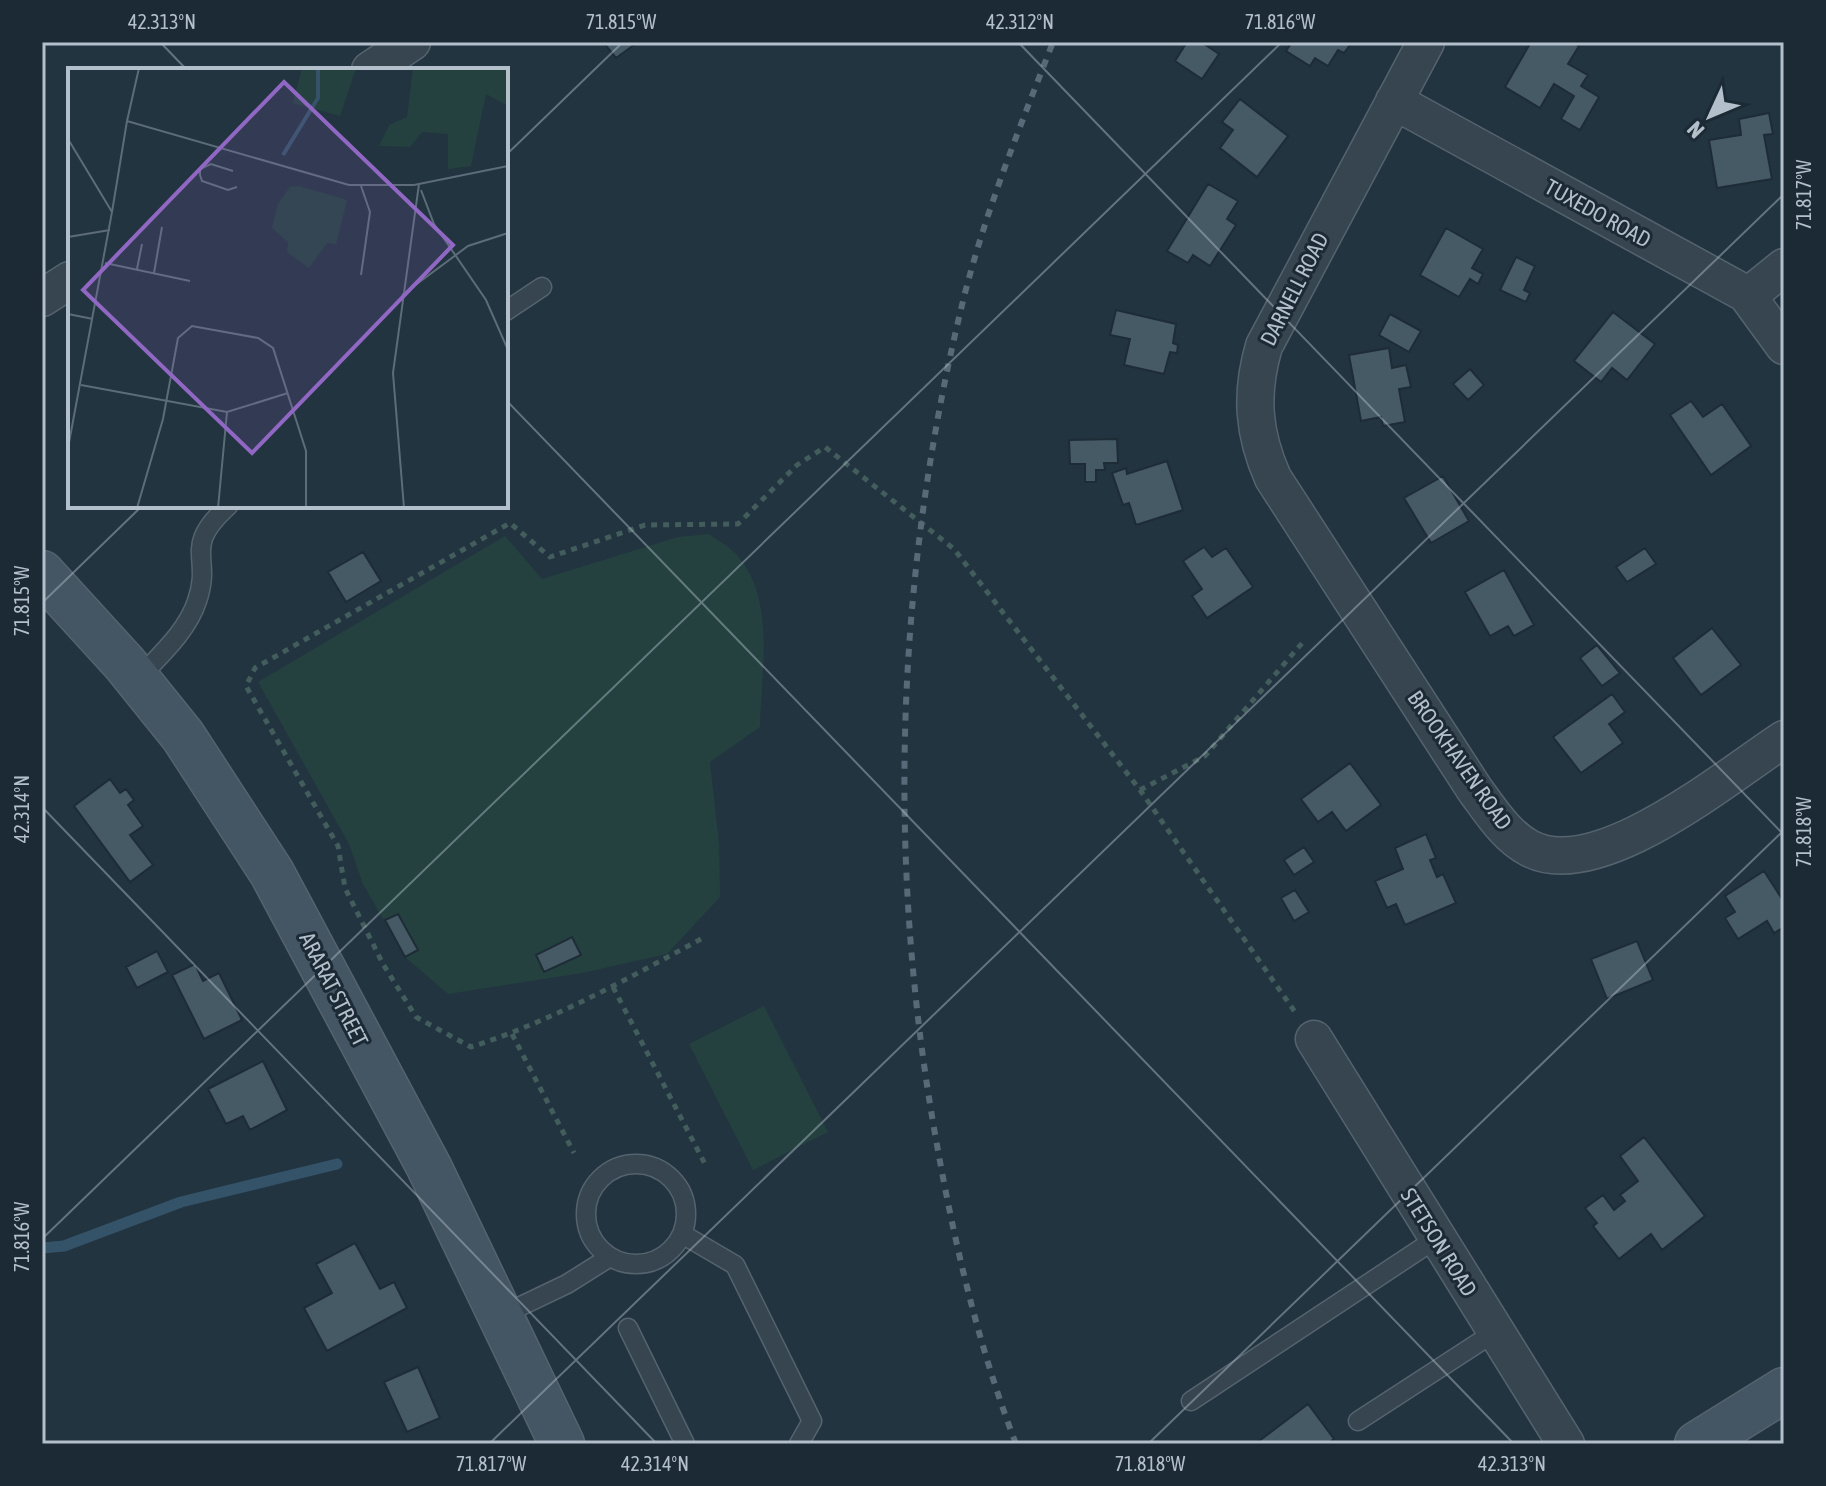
<svg xmlns="http://www.w3.org/2000/svg" width="1826" height="1486" font-family="'Asap Condensed',sans-serif">
  <rect width="100%" height="100%" fill="#223440"/>
  <path fill="#244140" d="M 709,534 C 717,540 727,545 734,552 C 777,595 761,673 760,727 L 710,762 L 719,843 L 720,897 L 667,954 L 582,973 L 448,994 L 405,957 L 363,884 L 349,844 L 258,682 L 505,536 L 542,579 L 678,537 Z
    M 764,1006 L 828,1132 L 753,1170 L 689,1044 Z"/>
  <g fill="none" stroke-linecap="round" stroke-linejoin="round">
    <path stroke="#355368" stroke-width="11" d="M 42,1248 L 64,1246 L 181,1202 L 337,1164"/>
  </g>
  <path fill="#465a66" stroke="#1e2c37" stroke-width="2" d="M 603,42 L 638,42 L 616,58 Z
    M 1187,42 L 1201,42 L 1219,54 L 1202,79 L 1175,61 Z
    M 1292,42 L 1345,42 L 1350,45 L 1344,53 L 1338,50 L 1328,66 L 1315,58 L 1310,66 L 1286,51 Z
    M 1531,42 L 1573,42 L 1579,46 L 1568,64 L 1588,75 L 1581,86 L 1599,97 L 1580,130 L 1561,119 L 1574,96 L 1554,84 L 1540,108 L 1505,87 Z
    M 1240,99 L 1288,136 L 1257,177 L 1220,148 L 1233,130 L 1222,122 Z
    M 1769,113 L 1773,134 L 1764,135 L 1772,179 L 1717,188 L 1709,140 L 1741,135 L 1739,119 Z
    M 1208,184 L 1238,201 L 1227,219 L 1236,225 L 1210,266 L 1193,255 L 1188,263 L 1167,251 Z
    M 1446,228 L 1483,249 L 1472,268 L 1483,274 L 1478,284 L 1470,279 L 1459,297 L 1420,275 Z
    M 1516,257 L 1535,266 L 1524,290 L 1530,293 L 1526,302 L 1500,290 Z
    M 1116,310 L 1176,324 L 1173,343 L 1178,345 L 1177,353 L 1170,352 L 1164,374 L 1124,365 L 1130,339 L 1110,335 Z
    M 1613,312 L 1655,344 L 1627,380 L 1612,368 L 1601,382 L 1574,361 Z
    M 1390,314 L 1421,331 L 1409,352 L 1379,335 Z
    M 1389,348 L 1392,368 L 1406,365 L 1411,387 L 1399,389 L 1405,422 L 1383,426 L 1381,417 L 1361,421 L 1349,355 Z
    M 1470,369 L 1484,385 L 1468,400 L 1453,384 Z
    M 1691,401 L 1703,417 L 1722,404 L 1751,446 L 1711,475 L 1670,415 Z
    M 1117,439 L 1118,463 L 1104,463 L 1105,470 L 1096,470 L 1096,482 L 1085,482 L 1085,464 L 1070,464 L 1069,440 Z
    M 1167,461 L 1183,510 L 1136,525 L 1129,503 L 1123,505 L 1112,473 L 1126,468 L 1127,474 Z
    M 1443,476 L 1469,521 L 1431,543 L 1404,498 Z
    M 1204,547 L 1212,557 L 1226,548 L 1253,587 L 1207,618 L 1192,596 L 1202,589 L 1183,561 Z
    M 1645,548 L 1656,564 L 1627,582 L 1616,567 Z
    M 363,552 L 381,581 L 346,602 L 328,572 Z
    M 1504,570 L 1534,625 L 1514,636 L 1508,626 L 1490,636 L 1465,592 Z
    M 1712,628 L 1741,665 L 1701,695 L 1673,658 Z
    M 1597,645 L 1620,673 L 1602,686 L 1580,658 Z
    M 1612,694 L 1625,712 L 1609,724 L 1623,743 L 1581,773 L 1553,737 Z
    M 1350,763 L 1381,805 L 1346,831 L 1332,812 L 1318,822 L 1301,799 Z
    M 110,779 L 120,793 L 126,789 L 134,800 L 128,805 L 143,826 L 130,835 L 153,865 L 130,882 L 74,806 Z
    M 1426,834 L 1436,858 L 1430,860 L 1437,877 L 1443,874 L 1456,903 L 1405,925 L 1396,904 L 1387,908 L 1375,881 L 1403,869 L 1395,848 Z
    M 1304,847 L 1314,862 L 1294,875 L 1284,860 Z
    M 1764,871 L 1784,902 L 1784,927 L 1774,933 L 1767,921 L 1738,939 L 1725,918 L 1735,912 L 1725,896 Z
    M 1295,890 L 1309,912 L 1294,921 L 1281,898 Z
    M 398,914 L 418,950 L 405,957 L 385,920 Z
    M 572,937 L 581,955 L 544,972 L 536,955 Z
    M 1637,941 L 1653,980 L 1607,999 L 1591,959 Z
    M 157,951 L 168,972 L 137,988 L 126,967 Z
    M 195,964 L 203,981 L 219,973 L 242,1020 L 204,1039 L 172,975 Z
    M 263,1061 L 287,1110 L 250,1130 L 243,1116 L 226,1124 L 208,1089 Z
    M 1644,1137 L 1705,1216 L 1662,1250 L 1651,1234 L 1619,1259 L 1593,1226 L 1597,1223 L 1585,1208 L 1603,1195 L 1614,1210 L 1625,1201 L 1620,1195 L 1638,1181 L 1620,1156 Z
    M 355,1243 L 380,1289 L 394,1282 L 407,1308 L 327,1351 L 304,1308 L 332,1293 L 316,1264 Z
    M 418,1367 L 440,1418 L 407,1432 L 384,1382 Z
    M 1308,1404 L 1334,1439 L 1327,1444 L 1255,1444 Z"/>
  <g fill="none" stroke-linecap="round" stroke-linejoin="round">
    <g stroke="#55636e" stroke-width="21">
      <path id="service" d="M 506,311 L 542,287
        M 137,680 C 158,657 187,632 197,601 C 213,555 181,549 228,506
        M586 1214a50 50 0 1 1 100 0a50 50 0 1 1-100 0Z
        M 682,1234 L 735,1265 L 812,1421 L 799,1444
        M 500,1316 L 567,1284 L 610,1257
        M 628,1328 L 685,1444
        M 1191,1401 L 1437,1238
        M 1358,1421 L 1495,1332"/>
    </g>
    <g stroke="#55636e" stroke-width="39">
      <path id="minor" d="M 1426,42 L 1264,346 C 1250,394 1253,433 1273,478 L 1475,790 C 1490,810 1506,836 1529,848 C 1597,885 1727,776 1784,739
        M 370,70 L 412,42
        M 1394,101 L 1746,294 L 1784,346
        M 1748,296 L 1784,267
        M 42,298 L 70,280
        M 1314,1039 L 1566,1444"/>
    </g>
    <g stroke="#55636e" stroke-width="47">
      <path id="secondary" d="M 42,573 L 125,664 L 183,736 L 272,873 L 429,1167 L 562,1444
        M 1697,1444 L 1784,1390"/>
    </g>
    <path stroke="#425d5c" stroke-width="5" stroke-dasharray="6 6" stroke-linecap="butt" d="M 1140,790 L 1205,756 L 1303,642
      M 701,939 C 627,979 552,1021 471,1047 L 416,1017 L 383,964 L 345,888 L 338,846 L 246,686 L 255,668 L 510,523 L 550,557 L 645,525 L 738,524 L 797,465 L 825,447 L 954,549 L 1140,790 L 1295,1012
      M 613,987 L 705,1164
      M 512,1034 L 574,1153"/>
    <use href="#service" stroke="#374550" stroke-width="18"/>
    <use href="#minor" stroke="#374550" stroke-width="36"/>
    <use href="#secondary" stroke="#445563" stroke-width="44"/>
    <path stroke="#586a77" stroke-width="6" stroke-dasharray="8 8" stroke-linecap="butt" d="M 1016,1444 C 979,1348 955,1246 937,1145 C 886,865 895,577 963,301 C 985,212 1020,127 1053,42"/>
  </g>
  <path fill="none" stroke="#b3c0cb" stroke-width="2" stroke-opacity="0.45" d="M 160,42 L 187,70M 1018,42 L 1784,835M 506,155 L 623,42M 506,400 L 1514,1444M 42,603 L 142,506M 42,807 L 657,1444M 42,1239 L 1282,42M 489,1444 L 1784,194M 1148,1444 L 1784,830"/>
  <g text-anchor="middle" stroke-width="6" stroke-linejoin="round" paint-order="stroke">
    <g font-size="22" fill="#b3c0cb" stroke="#1c2a35">
      <text transform="translate(1598 213) rotate(29)" y="8">TUXEDO ROAD</text>
      <text transform="translate(1294 289) rotate(-63)" y="8">DARNELL ROAD</text>
      <text transform="translate(1460 760) rotate(55)" y="8">BROOKHAVEN ROAD</text>
      <text transform="translate(334 989) rotate(63)" y="8">ARARAT STREET</text>
      <text transform="translate(1439 1242) rotate(58)" y="8">STETSON ROAD</text>
    </g>
  </g>
  <g transform="translate(68 68)">
    <rect width="440" height="440" fill="#223440"/>
    <path d="M 234,0 L 288,0 L 272,48 L 225,35 ZM 345,0 L 440,0 L 440,38 L 418,26 L 403,98 L 380,101 L 380,66 L 354,64 L 342,79 L 311,78 L 321,57 L 339,49 ZM 231,118 L 279,132 L 268,176 L 259,175 L 241,200 L 219,184 L 220,174 L 204,160 L 210,136 L 222,119 Z" fill="#244140"/>
    <path fill="none" stroke="#355368" stroke-width="4" d="M 215,87 L 250,30 L 250,0"/>
    <path fill="none" stroke="#5c6c78" stroke-width="2" d="M 59,53 L 71,0M 0,71 L 44,144 L 0,380M 165,103 L 143,96 L 132,101 L 132,107 L 134,113 L 160,122 L 169,119M 293,118 L 302,144 L 293,207M 353,122 L 366,156 L 418,232 L 440,282M 44,144 L 59,53 L 281,117 L 346,117 L 440,98M 0,169 L 42,162M 37,195 L 122,213M 69,201 L 74,176M 86,205 L 94,159M 334,227 L 400,178 L 440,165M 0,246 L 25,251M 13,317 L 159,344 L 220,325M 69,440 L 95,351 L 110,270 L 124,258 L 190,270 L 205,280 L 238,383 L 238,440M 150,440 L 159,344M 336,440 L 325,305 L 351,116"/>
    <path fill="#9167c4" fill-opacity="0.15" stroke="#9167c4" stroke-width="4" d="M 216,14 L 385,177 L 184,385 L 15,222 Z"/>
    <rect width="440" height="440" fill="none" stroke="#b3c0cb" stroke-width="4"/>
  </g>
  <rect width="1826" height="1486" fill="none" stroke="#1c2a35" stroke-width="88"/>
  <g transform="translate(1710 116) rotate(226)" stroke="#1c2a35" stroke-width="6" paint-order="stroke">
  <path d="M0-6L14 30L0 20L-14 30Z" fill="#b3c0cb"/>
  <text y="-12" font-size="22" font-weight="bold" text-anchor="middle" fill="#b3c0cb">N</text>
  </g>
  <rect x="44" y="44" width="1738" height="1398" fill="none" stroke="#b3c0cb" stroke-width="3"/>
  <g font-size="20" text-anchor="middle" fill="#b3c0cb">
    <text x="162" y="29">42.313°N</text>
    <text x="621" y="29">71.815°W</text>
    <text x="1020" y="29">42.312°N</text>
    <text x="1280" y="29">71.816°W</text>
    <text transform="translate(1804 195) rotate(-90)" y="7">71.817°W</text>
    <text transform="translate(22 601) rotate(-90)" y="7">71.815°W</text>
    <text transform="translate(22 809) rotate(-90)" y="7">42.314°N</text>
    <text transform="translate(1804 832) rotate(-90)" y="7">71.818°W</text>
    <text transform="translate(22 1237) rotate(-90)" y="7">71.816°W</text>
    <text x="491" y="1471">71.817°W</text>
    <text x="655" y="1471">42.314°N</text>
    <text x="1150" y="1471">71.818°W</text>
    <text x="1512" y="1471">42.313°N</text>
  </g>
</svg>
